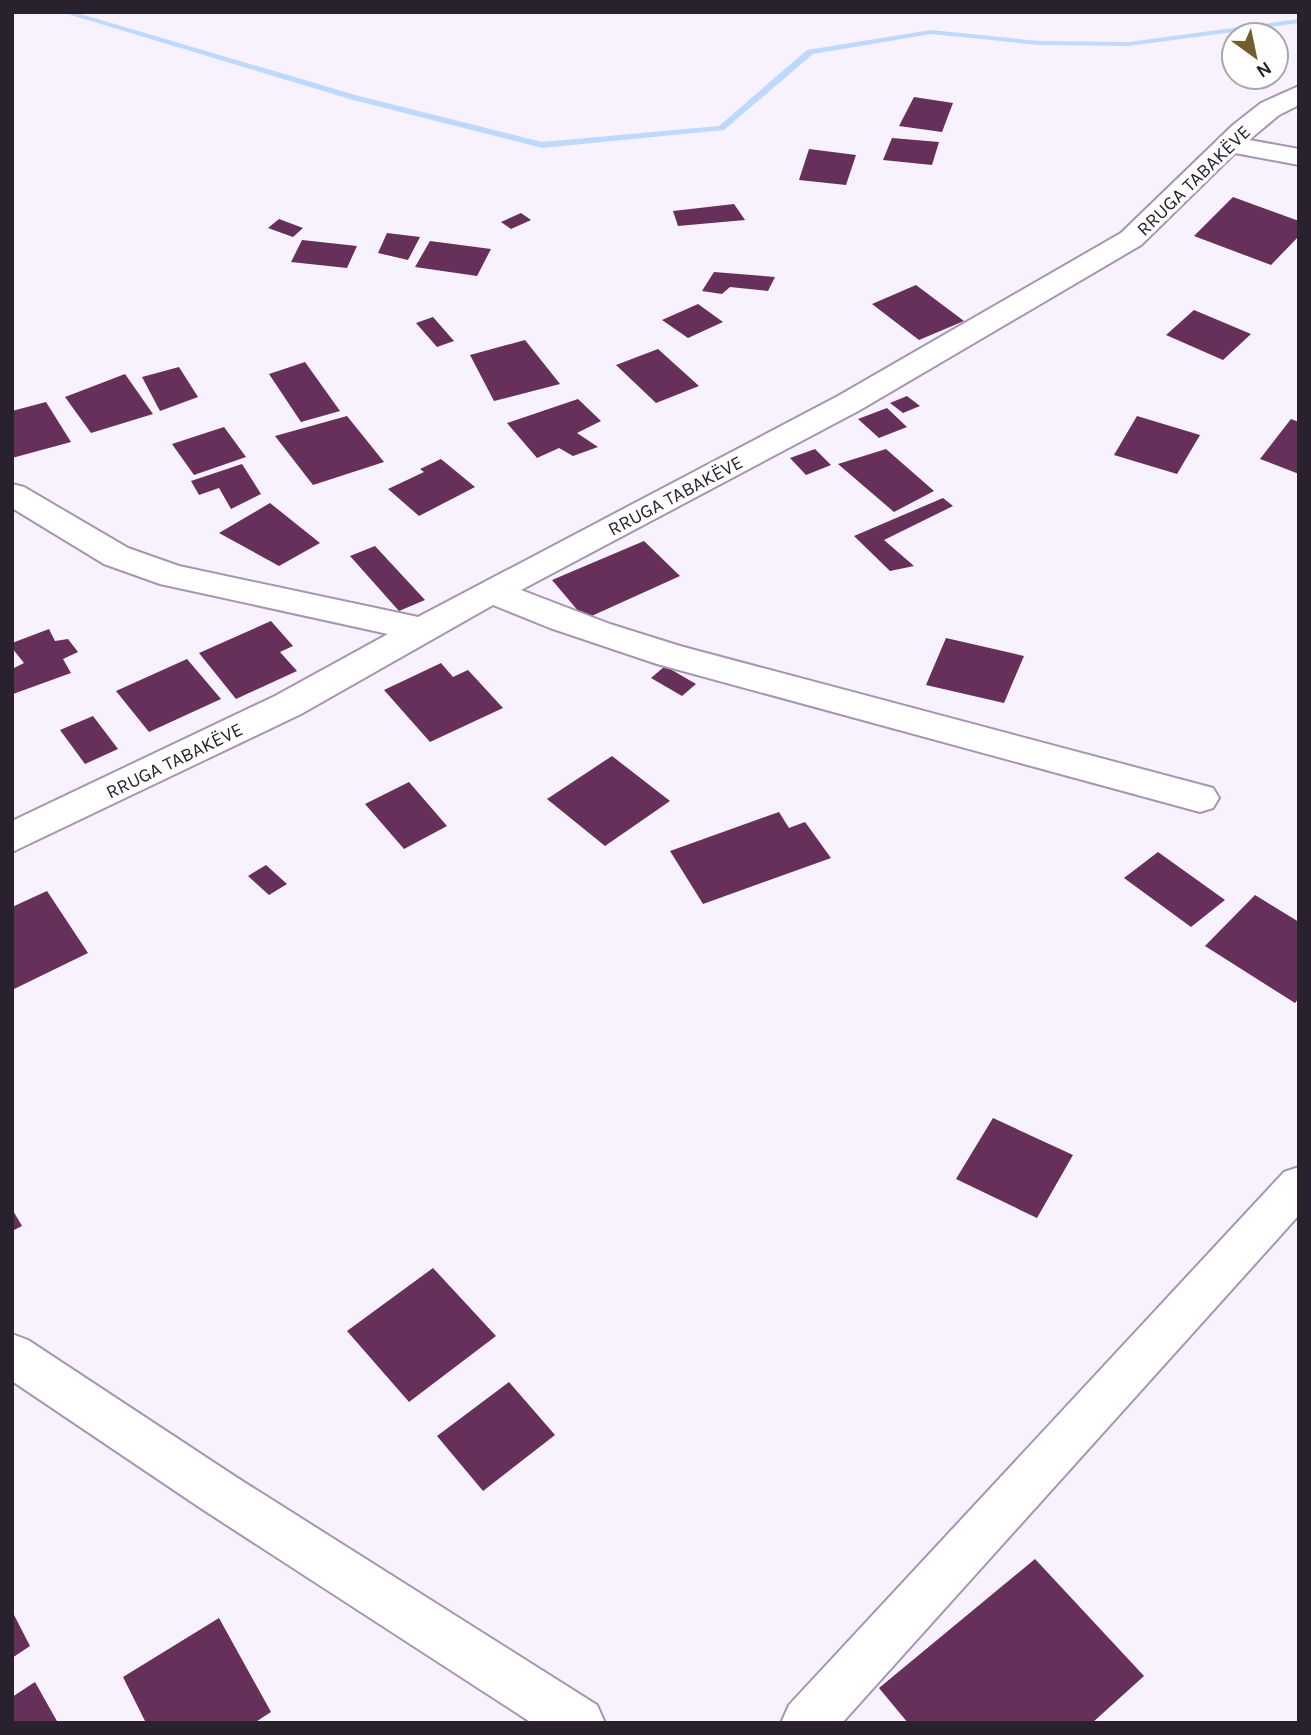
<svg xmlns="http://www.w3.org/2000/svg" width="1311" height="1735" font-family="Karla,sans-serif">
  <rect width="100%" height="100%" fill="#f8f1fe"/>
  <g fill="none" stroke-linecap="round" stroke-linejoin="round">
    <path fill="#bed9fe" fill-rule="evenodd" d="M 61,12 L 74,12 L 359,96 L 542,142 L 719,126 L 807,50 L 931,30 L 1039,41 L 1129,42 L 1299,19 L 1299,23 L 1129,46 L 1039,45 L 931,34 L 813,54 L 724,130 L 542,148 L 353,100 Z"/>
  </g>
  <path fill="#67305a" d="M 914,97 L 953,103 L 942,132 L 899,126 Z
    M 892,138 L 939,142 L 932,165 L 883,160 Z
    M 809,149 L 856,155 L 846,185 L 799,180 Z
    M 1233,197 L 1299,221 L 1299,236 L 1271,265 L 1194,236 Z
    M 734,204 L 745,220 L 678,226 L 673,211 Z
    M 521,213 L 531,220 L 511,229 L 501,222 Z
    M 279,219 L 303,228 L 293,237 L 268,228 Z
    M 387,233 L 420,237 L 408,260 L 378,253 Z
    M 302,240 L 357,246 L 347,268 L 291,262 Z
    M 430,241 L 491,249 L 477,276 L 415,267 Z
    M 714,272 L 775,277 L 768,291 L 730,287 L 722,294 L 702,291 Z
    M 916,285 L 964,321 L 919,340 L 872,304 Z
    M 698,304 L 723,322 L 688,338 L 662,320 Z
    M 1194,310 L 1251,334 L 1223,360 L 1166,335 Z
    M 433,317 L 454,341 L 437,347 L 416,323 Z
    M 525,340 L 560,384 L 494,401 L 470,355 Z
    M 658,349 L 699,386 L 656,403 L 616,365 Z
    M 305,362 L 340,411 L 301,422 L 269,374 Z
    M 179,367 L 198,397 L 160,411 L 142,377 Z
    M 125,374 L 153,414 L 91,433 L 65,397 Z
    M 907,396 L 920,406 L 903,413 L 890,403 Z
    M 578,399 L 601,421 L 577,433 L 598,447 L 573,456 L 559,448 L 537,458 L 507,423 Z
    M 46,402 L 71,442 L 12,458 L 12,411 Z
    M 887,408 L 907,427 L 879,438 L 858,419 Z
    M 347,416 L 384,462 L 313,485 L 275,436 Z
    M 1137,416 L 1200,435 L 1177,474 L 1114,455 Z
    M 1291,419 L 1299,422 L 1299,474 L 1260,459 Z
    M 224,427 L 246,457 L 194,475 L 172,444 Z
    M 815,449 L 831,465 L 806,475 L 790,458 Z
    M 886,449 L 934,491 L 894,512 L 838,464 Z
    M 441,459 L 475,487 L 419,516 L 388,489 L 424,472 L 420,469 Z
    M 242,464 L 261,494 L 231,509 L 219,488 L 199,495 L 191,481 Z
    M 943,498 L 953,506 L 884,540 L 914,566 L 890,571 L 854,536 Z
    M 270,503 L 320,543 L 279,566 L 219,533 Z
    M 644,541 L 680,576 L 585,619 L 552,580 Z
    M 375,546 L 425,600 L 399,611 L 350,556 Z
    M 271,621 L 293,646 L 280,652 L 297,671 L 236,699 L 199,653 Z
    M 49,629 L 55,641 L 68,639 L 78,652 L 63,659 L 71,673 L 13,694 L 12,669 L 24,663 L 12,648 L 12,643 Z
    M 946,638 L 1024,656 L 1004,703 L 926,685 Z
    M 187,659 L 221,699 L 149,732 L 116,691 Z
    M 441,663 L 453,677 L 468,670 L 503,708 L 430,742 L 384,690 Z
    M 665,666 L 696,684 L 682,696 L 651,678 Z
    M 93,716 L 118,749 L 85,764 L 60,730 Z
    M 612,756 L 670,801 L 605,846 L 547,799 Z
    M 409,782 L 447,826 L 404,849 L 365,804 Z
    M 779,812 L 789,828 L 805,822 L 831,858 L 703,904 L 670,851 Z
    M 1158,852 L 1225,900 L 1191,927 L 1124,878 Z
    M 266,865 L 287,884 L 269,895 L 248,876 Z
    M 47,891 L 88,953 L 12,990 L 12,907 Z
    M 1255,895 L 1299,922 L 1299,998 L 1295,1003 L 1205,946 Z
    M 993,1118 L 1073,1155 L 1037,1218 L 956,1179 Z
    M 12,1209 L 22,1226 L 12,1231 Z
    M 433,1268 L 496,1336 L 409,1402 L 347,1331 Z
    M 509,1382 L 555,1435 L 483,1491 L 437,1436 Z
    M 1035,1559 L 1144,1676 L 1092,1723 L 908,1723 L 879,1688 Z
    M 12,1611 L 30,1646 L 12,1658 Z
    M 219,1618 L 271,1712 L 254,1723 L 146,1723 L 123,1677 Z
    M 35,1682 L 58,1723 L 12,1723 L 12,1697 Z"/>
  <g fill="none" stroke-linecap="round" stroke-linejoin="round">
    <g stroke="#a595b3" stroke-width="4">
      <path id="minor" d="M 1299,86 L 1299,105 L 1279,115 L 1249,140 L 1299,149 L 1299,165 L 1235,153 L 1141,245 L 860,410 L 521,590 L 610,624 L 680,646 L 1213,788 L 1219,798 L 1213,808 L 1200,812 L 657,664 L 550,628 L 493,605 L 301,714 L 12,852 L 12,821 L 275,696 L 388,634 L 160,584 L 104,564 L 12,508 L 12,484 L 24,487 L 128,548 L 179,566 L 418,617 L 838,396 L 1121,233 L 1233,125 L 1261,103 Z
        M 1299,1167 L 1299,1215 L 842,1723 L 781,1723 L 789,1705 L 1284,1172 Z
        M 12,1334 L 28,1340 L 236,1477 L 597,1705 L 605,1723 L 532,1723 L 202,1509 L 12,1381 Z"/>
    </g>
    <use href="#minor" fill="#fff" fill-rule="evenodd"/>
  </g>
  <g text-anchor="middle" stroke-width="7" stroke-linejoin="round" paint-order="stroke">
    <g font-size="19" fill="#29222e" stroke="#fff">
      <text transform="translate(1193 180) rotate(-44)" y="7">RRUGA TABAKËVE</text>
      <text transform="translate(675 495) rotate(-28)" y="7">RRUGA TABAKËVE</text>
      <text transform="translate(174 760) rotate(-26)" y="7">RRUGA TABAKËVE</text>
    </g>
  </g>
  <rect width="1311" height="1735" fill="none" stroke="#29222e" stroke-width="28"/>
  <g transform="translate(1255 56) rotate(147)"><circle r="33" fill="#ffffff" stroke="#a9a7ab" stroke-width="2"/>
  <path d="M0-5L12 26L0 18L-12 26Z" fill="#745d2d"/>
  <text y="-10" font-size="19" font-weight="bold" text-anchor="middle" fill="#29222e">N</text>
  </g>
</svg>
